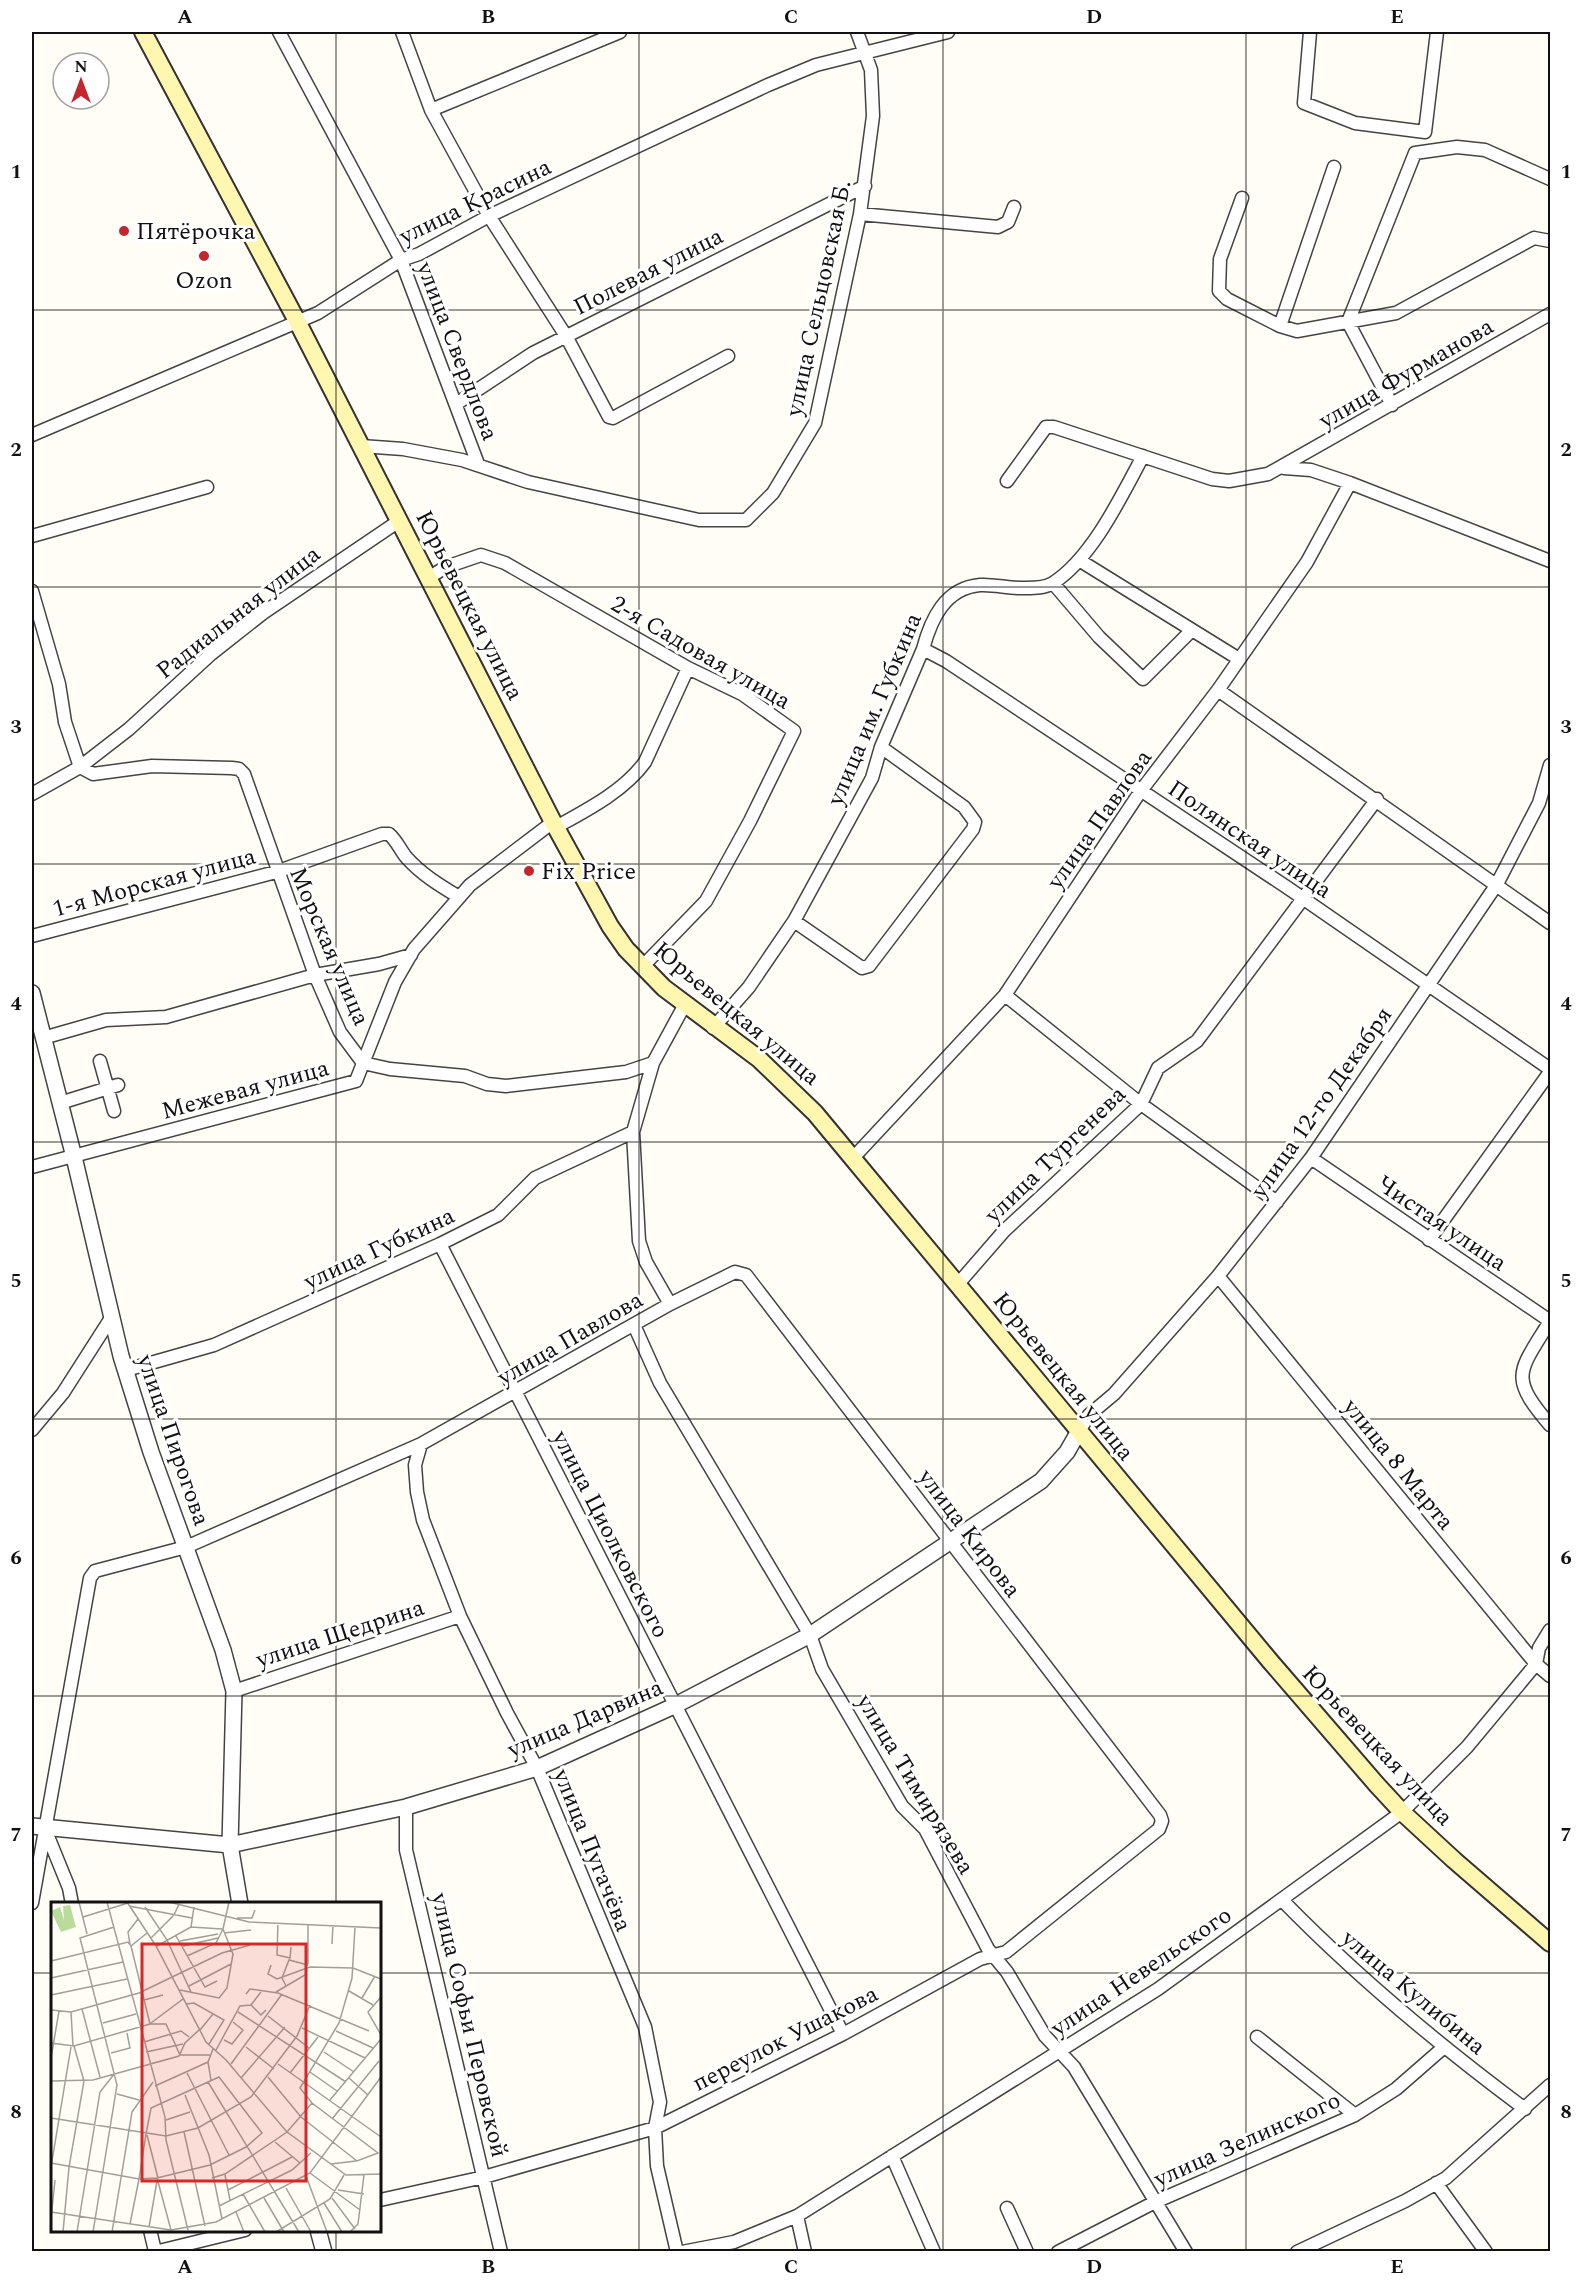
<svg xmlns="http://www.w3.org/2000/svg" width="1582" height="2283" font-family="Spectral,serif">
  <rect width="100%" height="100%" fill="#fffdf5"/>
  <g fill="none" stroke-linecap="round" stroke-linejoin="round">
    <g stroke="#444" stroke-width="15">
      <path id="minor" d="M 279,32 L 401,260 L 478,464
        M 402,32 L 431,110 L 489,216 L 566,336 L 609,417 L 613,418 L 728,356
        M 1310,32 L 1304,103 L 1355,123 L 1425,132 L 1437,32
        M 431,110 L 620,32
        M 1242,198 L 1220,259 L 1219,291 L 1227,299 L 1280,326 L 1297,331 L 1396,313 L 1534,238 L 1550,241
        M 860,214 L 998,227 L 1008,222 L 1014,207
        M 1280,326 L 1334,167
        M 456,404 L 533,353 L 865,186
        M 1392,405 L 1348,322 L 1415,153 L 1457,147 L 1485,150 L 1550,179
        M 32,435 L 318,313 L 401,260 L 419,254 L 489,216 L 768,85 L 816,65 L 948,32
        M 361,446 L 403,449 L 462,460 L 528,482 L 699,520 L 746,520 L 773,493 L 815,423 L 860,214 L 873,116 L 871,70 L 857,32
        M 1284,468 L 1311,470 L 1350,483 L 1550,561
        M 1007,481 L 1046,427 L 1054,427 L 1212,479 L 1229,481 L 1268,474 L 1550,314
        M 32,536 L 207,487
        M 1079,560 L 1239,659
        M 428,578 L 446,567 L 481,555 L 505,563 L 688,668 L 742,694 L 794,731 L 750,821 L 706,901 L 642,967
        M 1053,583 L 1099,637 L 1143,679 L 1192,630
        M 32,591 L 59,684 L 65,722 L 80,767
        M 923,649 L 946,661 L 1288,888 L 1550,1069
        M 1218,690 L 1550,923
        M 80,767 L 93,774 L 152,766 L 232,768 L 239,769 L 244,774 L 315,975 L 340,1032 L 363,1063 L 390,1069 L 465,1076 L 487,1084 L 506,1086 L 626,1072 L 653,1063
        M 32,794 L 80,767 L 129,729 L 211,654 L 263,613 L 399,521
        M 556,827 C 587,810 624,791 645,762 L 688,668
        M 794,921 L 862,968 L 869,966 L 973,829 L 975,822 L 964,807 L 881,747
        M 32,936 L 276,872 L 382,834 L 389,834 C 396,840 400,849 406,857 C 421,874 439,885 459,897
        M 1005,995 L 1141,1104 L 1277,1202
        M 713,1028 L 749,987 L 794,921 L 872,778 L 881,747 L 923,649 C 931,619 945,588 980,585 C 995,584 1010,589 1026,588 C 1035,588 1045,588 1053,583 C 1092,558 1121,497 1143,456
        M 43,1038 L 106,1020 L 166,1017 L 315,975 L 379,964 L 411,955
        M 100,1061 L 114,1111
        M 60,1103 L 118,1085
        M 854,1157 L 1005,995 L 1140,792 L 1218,690 L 1307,562 L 1350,483
        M 1311,1158 L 1550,1321
        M 32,1167 L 356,1081 L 395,982 L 414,949 L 470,885 L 553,822
        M 1429,1240 L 1550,1072
        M 440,1244 L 843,2034
        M 1218,1276 L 1536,1664 L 1550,1676
        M 958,1284 L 1004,1231 L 1141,1104 L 1158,1068 L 1197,1041 L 1377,799
        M 670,1304 L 646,1262 L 639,1241 L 633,1132 L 653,1063 L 684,1006
        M 1550,1321 C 1519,1372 1508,1376 1550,1425
        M 634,1325 L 660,1383 L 810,1635 L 822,1669 L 902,1806 L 925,1829 L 988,1949 L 1007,1972 L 1045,2036 L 1074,2067 L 1186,2252
        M 126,1370 L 214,1345 L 440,1244 L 498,1215 L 535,1178 L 633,1132
        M 32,1430 L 63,1393 L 111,1318
        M 1079,1431 L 1089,1415 L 1114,1394 L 1218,1276 L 1311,1158 L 1497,884 L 1539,803 L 1550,765
        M 421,1444 L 415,1465 L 417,1492 L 423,1520 L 460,1616 L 507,1713 L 537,1768 L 645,2027 L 660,2102 L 655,2128 L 657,2166 L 677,2252
        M 234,1691 L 460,1616
        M 406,1807 L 406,1850 L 501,2252
        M 45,1829 L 69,1888 L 72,1904
        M 1282,1900 C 1357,1977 1439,2045 1525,2109
        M 32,1903 L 90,1578 L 95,1571 L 186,1547 L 421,1444 L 670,1304 L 735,1272 L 746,1275 L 1160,1815 L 1162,1821 L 1159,1829 L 1006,1952 L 980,1959 L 843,2034 L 655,2128 L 484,2177 L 380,2200
        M 1257,2037 L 1355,2115
        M 892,2156 L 934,2252
        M 1436,2183 L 1486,2252
        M 1007,2208 L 1027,2252
        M 797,2216 L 805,2252
        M 150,2230 L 155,2251
        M 155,2252 L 245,2230
        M 682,2252 L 734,2242 L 797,2216 L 1158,1989 L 1402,1812 L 1467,1747 L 1536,1664 L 1539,1648 L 1550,1630
        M 1058,2252 L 1155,2202 L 1355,2115 L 1396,2089 L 1443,2048
        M 1297,2252 L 1405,2201 L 1446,2178 L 1550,2085"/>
    </g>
    <g stroke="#444" stroke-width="18">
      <path id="tertiary" d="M 32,993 L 74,1157 L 121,1356 L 151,1452 L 223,1650 L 234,1691 L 230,1845 L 240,1904
        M 32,1826 L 230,1845 L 406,1807 L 537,1768 L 674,1706 L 810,1635 L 1041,1481 L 1067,1452 L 1079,1431
        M 318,2230 L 324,2252"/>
    </g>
    <g stroke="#333" stroke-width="20">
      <path id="secondary" d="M 143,32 L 297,321 L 553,822 L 610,926 L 626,949 L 664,988 L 759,1059 L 815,1113 L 1270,1661 L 1377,1785 L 1402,1812 L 1454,1860 L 1550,1943"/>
    </g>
    <use href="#minor" stroke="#fff" stroke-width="12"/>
    <use href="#tertiary" stroke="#fff" stroke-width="15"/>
    <use href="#secondary" stroke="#fff6b0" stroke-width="16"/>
  </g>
  <path fill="none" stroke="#111" stroke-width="1.5" stroke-opacity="0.55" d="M 336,32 L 336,1904M 639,32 L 639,2252M 943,32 L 943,2252M 1246,32 L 1246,2252M 32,310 L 1550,310M 32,587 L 1550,587M 32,864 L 1550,864M 32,1142 L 1550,1142M 32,1419 L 1550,1419M 32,1696 L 1550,1696M 32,1973 L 52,1973M 380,1973 L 1550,1973M 336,2230 L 336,2252"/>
  <g fill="#c4262e" stroke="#fff" stroke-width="2">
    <circle cx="124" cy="231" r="6"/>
    <circle cx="204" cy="256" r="6"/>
    <circle cx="529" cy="871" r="6"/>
  </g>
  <g text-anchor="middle" stroke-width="6" stroke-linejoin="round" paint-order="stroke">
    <g font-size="24" fill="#111" stroke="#fff">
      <text transform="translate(475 201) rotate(-26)" y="8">улица Красина</text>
      <text transform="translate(648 271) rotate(-27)" y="8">Полевая улица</text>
      <text transform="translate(818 298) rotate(-78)" y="8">улица Сельцовская Б.</text>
      <text transform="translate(458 351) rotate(69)" y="8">улица Свердлова</text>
      <text transform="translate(1406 373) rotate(-30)" y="8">улица Фурманова</text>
      <text transform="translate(470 605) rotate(63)" y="8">Юрьевецкая улица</text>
      <text transform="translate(238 612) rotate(-38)" y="8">Радиальная улица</text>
      <text transform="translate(701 652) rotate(30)" y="8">2-я Садовая улица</text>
      <text transform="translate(874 709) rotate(-67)" y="8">улица им. Губкина</text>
      <text transform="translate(1099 819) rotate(-55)" y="8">улица Павлова</text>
      <text transform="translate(1250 839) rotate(34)" y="8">Полянская улица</text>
      <text transform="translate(154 882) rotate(-15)" y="8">1-я Морская улица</text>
      <text transform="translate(330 946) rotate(67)" y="8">Морская улица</text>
      <text transform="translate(737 1013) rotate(40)" y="8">Юрьевецкая улица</text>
      <text transform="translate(245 1089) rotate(-15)" y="8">Межевая улица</text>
      <text transform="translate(1321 1102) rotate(-55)" y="8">улица 12-го Декабря</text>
      <text transform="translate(1055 1154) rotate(-44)" y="8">улица Тургенева</text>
      <text transform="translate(1442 1223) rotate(34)" y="8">Чистая улица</text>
      <text transform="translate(379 1248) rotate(-25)" y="8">улица Губкина</text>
      <text transform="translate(570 1338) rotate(-30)" y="8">улица Павлова</text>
      <text transform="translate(1064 1376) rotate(51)" y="8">Юрьевецкая улица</text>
      <text transform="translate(174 1440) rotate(71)" y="8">улица Пирогова</text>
      <text transform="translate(1399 1464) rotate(51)" y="8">улица 8 Марта</text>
      <text transform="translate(970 1533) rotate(53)" y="8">улица Кирова</text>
      <text transform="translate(611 1534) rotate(63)" y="8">улица Циолковского</text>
      <text transform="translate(340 1633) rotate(-18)" y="8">улица Щедрина</text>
      <text transform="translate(585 1718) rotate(-23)" y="8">улица Дарвина</text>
      <text transform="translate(1378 1745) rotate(47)" y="8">Юрьевецкая улица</text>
      <text transform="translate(916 1784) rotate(59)" y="8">улица Тимирязева</text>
      <text transform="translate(593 1850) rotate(68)" y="8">улица Пугачёва</text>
      <text transform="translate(1141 1971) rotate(-34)" y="8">улица Невельского</text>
      <text transform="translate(1414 1992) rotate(40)" y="8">улица Кулибина</text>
      <text transform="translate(470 2025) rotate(77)" y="8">улица Софьи Перовской</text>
      <text transform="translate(785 2038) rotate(-27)" y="8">переулок Ушакова</text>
      <text transform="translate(1247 2139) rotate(-24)" y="8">улица Зелинского</text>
    </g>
    <g font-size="24" fill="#111" stroke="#fff" text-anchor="start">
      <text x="136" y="239">Пятёрочка</text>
      <text x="204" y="288" text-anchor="middle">Ozon</text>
      <text x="541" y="879">Fix Price</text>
    </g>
  </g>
  <g transform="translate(51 1902)">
    <rect width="330" height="330" fill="#fffdf5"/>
    <path d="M 19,3 L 25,25 L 10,30 L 0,9 L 9,5 L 13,18 L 12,4 Z" fill="#b9dc9c"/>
    <path fill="none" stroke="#a09f9a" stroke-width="1.5" d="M 28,0 L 36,32M 56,0 L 114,215 L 115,238 L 137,328M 76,0 L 105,44 L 155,140 L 175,158 L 236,230 L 295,273 L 330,272M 118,0 L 198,20 L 330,26M 78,4 L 141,16M 94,5 L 116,38 L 140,90M 32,15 L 77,1M 186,16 L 201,16 L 204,8M 227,21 L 226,53 L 239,56 L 240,45M 140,25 L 171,27M 96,31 L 80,44 L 99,122M 173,31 L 200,28M 125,34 L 154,85 L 166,79M 100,36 L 123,13 L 128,2M 129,39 L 167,32M 79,42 L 77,30 L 87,17M 281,42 L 282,23M 106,44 L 140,25 L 143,5M 132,44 L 167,36M 136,54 L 165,41 L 172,27M 0,59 L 77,40 L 80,44M 257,62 L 257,22M 220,63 L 217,72 L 226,77 L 259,65 L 302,66 L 330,77M 0,76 L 72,60M 138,84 L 180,62M 235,84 L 231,76 L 238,58 L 257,63M 129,88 L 168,96 L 176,86 L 182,52 L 172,27 L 178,0M 298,89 L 322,103M 225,90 L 254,73 L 256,68M 195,92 L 199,87 L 227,91 L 318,129M 0,93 L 76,77M 330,95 L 317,110 L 330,133M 311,96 L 324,74M 93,98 L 112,93M 135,102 L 143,101 L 173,118 L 158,142M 200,103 L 210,113 L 215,108M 31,107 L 49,175M 0,108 L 20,110 L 88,91 L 171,51 L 199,43M 20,110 L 22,144M 187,110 L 295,180M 217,114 L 258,146M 52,121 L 85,112M 100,121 L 132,97M 251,126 L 314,156M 149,128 L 162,112M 285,129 L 322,146M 173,138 L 181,142 L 192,128 L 182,120M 93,140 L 130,129 L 138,135M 0,141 L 23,144 L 99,122 L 115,122 L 129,153 L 159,153M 195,145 L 223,167M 165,148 L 189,104 L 200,103 L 210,90M 95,150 L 132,142M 273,150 L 303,170M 60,151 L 79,146 L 76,131M 0,156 L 8,109M 180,162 L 231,92M 227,162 L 330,235M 259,170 L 286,189M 136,171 L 178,253M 239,171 L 267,135M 217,175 L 250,215 L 306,259 L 327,251 L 261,201 L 249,186 L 288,121 L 301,76 L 304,25M 190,176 L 234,125M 298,176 L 317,193M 160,178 L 157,160 L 162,147M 0,179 L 42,178 L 128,154 L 134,141 L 148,128M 157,180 L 248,330M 104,184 L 157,160M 66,192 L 88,198M 134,193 L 158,253 L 171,317M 279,198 L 330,137M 0,216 L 115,234 L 147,226 L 200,195 L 246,134 L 259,103M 281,217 L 328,159M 115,218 L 139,210M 133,230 L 154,324M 96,233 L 107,276M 224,240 L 249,261M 0,261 L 88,277 L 106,276 L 159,263 L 195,245 L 211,231 L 168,175 L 100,206 L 95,232 L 88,277 L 79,322M 280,262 L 305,259M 0,265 L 20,145M 259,271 L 309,308M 174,273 L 179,298M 255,274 L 276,330M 106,276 L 120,328M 161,276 L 174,272 L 236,230 L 261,201M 235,286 L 260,330M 177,288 L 241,255M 287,288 L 313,292M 192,292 L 214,330M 213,296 L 233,330M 281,296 L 304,327M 273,301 L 291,330M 168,304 L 241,268 L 260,251M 0,310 L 120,328 L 165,320 L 259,271 L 330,175M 185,310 L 193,330M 0,317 L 4,278M 98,325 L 106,279M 12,330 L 18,265 L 33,179 L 23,144M 26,330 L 49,190 L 64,171M 42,330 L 66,183 L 29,36 L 63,25M 61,330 L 81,210 L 102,180M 225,330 L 279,297 L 293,273M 299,330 L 307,322 L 313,273"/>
    <path fill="#d62828" fill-opacity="0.15" stroke="#d62828" stroke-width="3" d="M 91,42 L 255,42 L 255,279 L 91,279 Z"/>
    <rect width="330" height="330" fill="none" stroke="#111" stroke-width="3"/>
  </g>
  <rect width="1582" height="2283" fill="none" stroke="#ffffff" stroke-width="66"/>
  <g transform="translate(81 81)"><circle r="28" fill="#ffffff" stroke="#a0a0a0" stroke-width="1.5"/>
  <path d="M0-4.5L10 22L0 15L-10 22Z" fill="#c4262e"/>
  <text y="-9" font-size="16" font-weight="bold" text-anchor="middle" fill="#111111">N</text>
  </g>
  <rect x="33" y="33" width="1516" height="2217" fill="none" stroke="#111" stroke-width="2"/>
  <g font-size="20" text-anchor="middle" font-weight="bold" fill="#111">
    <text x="185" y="23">A</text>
    <text x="488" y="23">B</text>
    <text x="791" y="23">C</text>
    <text x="1094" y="23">D</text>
    <text x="1397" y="23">E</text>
    <text x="16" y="178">1</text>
    <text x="1566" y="178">1</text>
    <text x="16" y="456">2</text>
    <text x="1566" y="456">2</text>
    <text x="16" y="733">3</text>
    <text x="1566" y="733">3</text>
    <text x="16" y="1010">4</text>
    <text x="1566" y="1010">4</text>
    <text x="16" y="1287">5</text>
    <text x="1566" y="1287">5</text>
    <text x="16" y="1564">6</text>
    <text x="1566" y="1564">6</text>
    <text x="16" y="1841">7</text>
    <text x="1566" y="1841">7</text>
    <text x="16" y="2118">8</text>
    <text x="1566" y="2118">8</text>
    <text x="185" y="2273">A</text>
    <text x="488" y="2273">B</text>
    <text x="791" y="2273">C</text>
    <text x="1094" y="2273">D</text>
    <text x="1397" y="2273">E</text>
  </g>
</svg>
